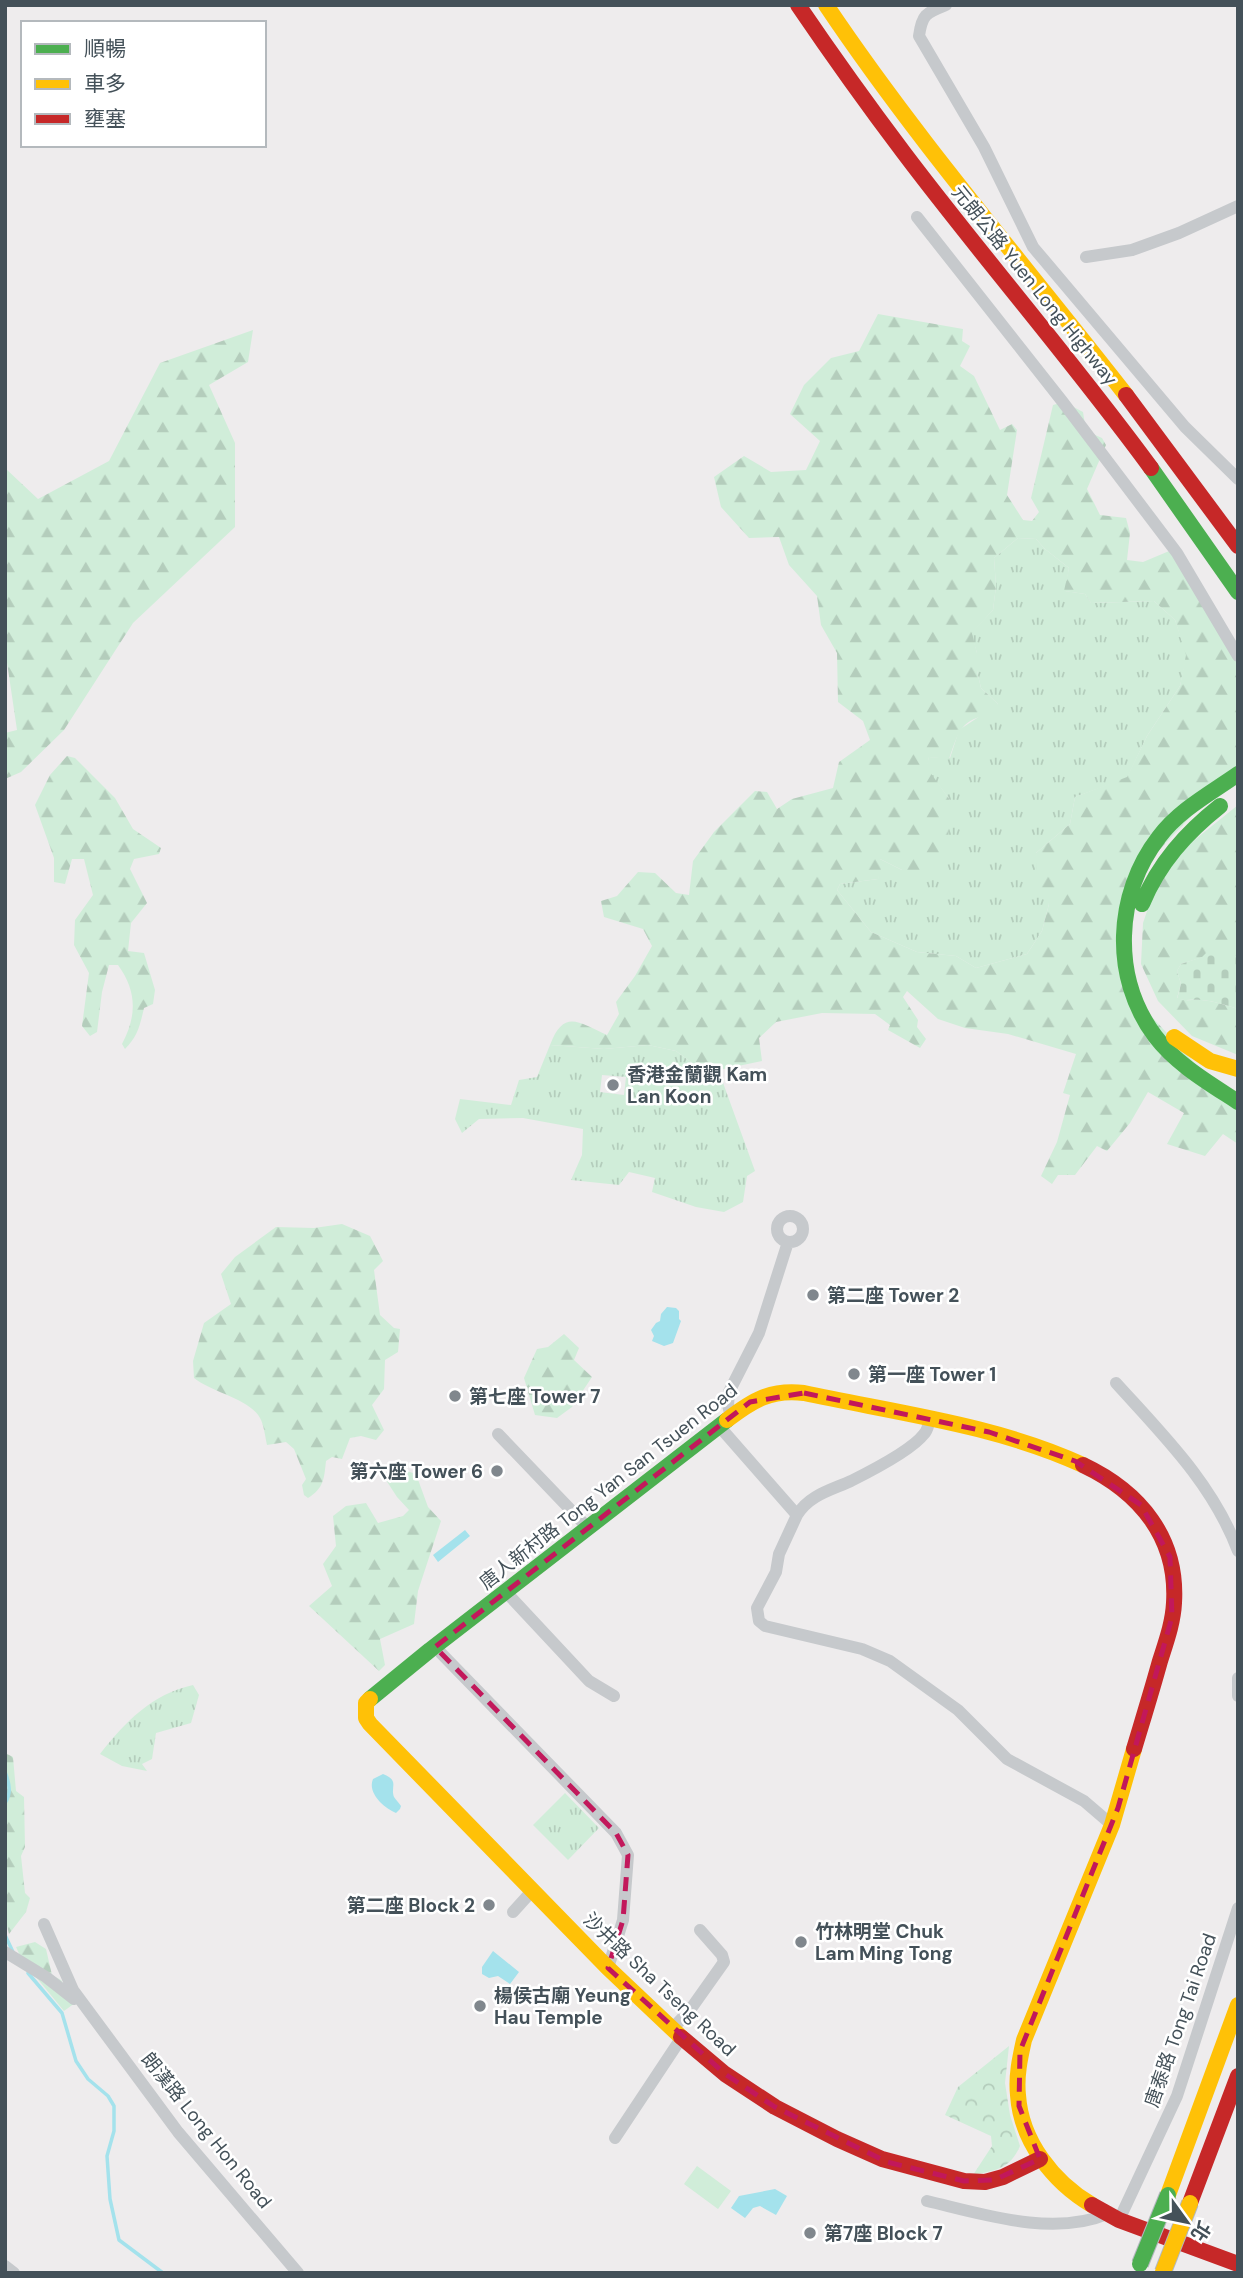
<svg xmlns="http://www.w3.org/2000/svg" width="1243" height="2278" font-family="'DM Sans','Noto Sans TC',sans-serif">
  <defs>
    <pattern id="grass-tufts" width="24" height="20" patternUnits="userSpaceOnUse" patternTransform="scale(1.75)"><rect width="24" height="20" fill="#d0edd9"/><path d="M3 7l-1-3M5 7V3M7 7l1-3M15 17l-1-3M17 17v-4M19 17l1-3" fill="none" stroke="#b4cdbc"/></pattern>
    <pattern id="forest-firs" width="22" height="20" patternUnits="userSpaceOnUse" patternTransform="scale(1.75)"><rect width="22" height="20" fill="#d0edd9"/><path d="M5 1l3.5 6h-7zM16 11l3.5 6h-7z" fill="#b4cdbc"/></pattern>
    <pattern id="cemetery-stones" width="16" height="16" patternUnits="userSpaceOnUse" patternTransform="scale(1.75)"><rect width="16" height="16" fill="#d0edd9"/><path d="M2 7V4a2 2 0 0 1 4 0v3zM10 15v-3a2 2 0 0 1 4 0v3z" fill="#b4cdbc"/></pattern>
    <pattern id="park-crowns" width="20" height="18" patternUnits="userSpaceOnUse" patternTransform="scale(1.75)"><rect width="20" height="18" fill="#d0edd9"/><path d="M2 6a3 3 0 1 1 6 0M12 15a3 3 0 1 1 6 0" fill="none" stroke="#b4cdbc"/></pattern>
  </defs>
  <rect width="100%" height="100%" fill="#eeeced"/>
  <path fill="url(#grass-tufts)" fill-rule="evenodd" d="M 1018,538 L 1036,539 L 1045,549 L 1069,568 L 1065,591 L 1085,594 L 1091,603 L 1154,601 L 1175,620 L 1187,655 L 1180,686 L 1147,736 L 1127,778 L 1075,797 L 1070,824 L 1036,853 L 1049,904 L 1042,931 L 1027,954 L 976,968 L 956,956 L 917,952 L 871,932 L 837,890 L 840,884 L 878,879 L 880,859 L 902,870 L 950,800 L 926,768 L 929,757 L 950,758 L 959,730 L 998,704 L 981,688 L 977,671 L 977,653 L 971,633 L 993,610 L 996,586 L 994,558 Z
    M 550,1045 L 604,1049 L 648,1045 L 676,1051 L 710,1076 L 722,1080 L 755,1171 L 747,1176 L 743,1202 L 724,1212 L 696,1207 L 652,1192 L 655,1178 L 629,1172 L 619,1185 L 571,1180 L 582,1155 L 583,1129 L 523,1118 L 479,1119 L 462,1133 L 455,1119 L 460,1099 L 511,1105 L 519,1080 L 537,1077 ZM 602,1075 L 626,1077 L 624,1095 L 600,1092 Z
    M 193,1685 L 199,1695 L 191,1723 L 156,1733 L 152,1759 L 142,1764 L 147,1771 L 122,1766 L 100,1754 C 125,1722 152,1694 193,1685 Z
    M 565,1793 L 599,1828 L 568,1860 L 533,1825 Z"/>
  <path fill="url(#forest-firs)" fill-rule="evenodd" d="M 878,314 L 963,329 L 962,341 L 970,346 L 960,366 L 974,376 L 1000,430 L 1012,424 L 1017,430 L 1007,495 L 1023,520 L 1032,521 L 1039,512 L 1031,498 L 1053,405 L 1064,402 L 1083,412 L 1086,431 L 1102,438 L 1106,445 L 1087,489 L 1100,515 L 1126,518 L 1130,533 L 1127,560 L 1143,562 L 1174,549 L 1238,647 L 1238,767 L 1125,886 L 1128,991 L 1238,1110 L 1238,1144 L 1223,1134 L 1205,1156 L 1167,1144 L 1184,1113 L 1148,1092 L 1130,1123 L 1107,1151 L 1097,1146 L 1075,1175 L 1058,1175 L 1052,1184 L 1041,1176 L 1057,1142 L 1070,1095 L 1063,1093 L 1076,1054 L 1008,1034 L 965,1028 L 938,1019 L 907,991 L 903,997 L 918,1020 L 917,1027 L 926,1039 L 920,1048 L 888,1030 L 890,1025 L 875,1014 L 822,1013 L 776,1022 L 759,1038 L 762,1061 L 719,1070 L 722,1080 L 710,1076 L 676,1051 L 648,1045 L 604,1049 L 550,1045 C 564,1009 578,1022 607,1035 L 619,1014 L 616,1002 L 635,976 L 652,946 L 643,929 L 604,917 L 601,901 L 617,896 L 638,872 L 655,873 L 676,893 L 689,895 L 693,861 L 714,832 L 755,791 L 767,792 L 777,809 L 792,799 L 833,788 L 839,762 L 870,740 L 863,721 L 838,702 L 837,653 L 821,625 L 817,596 L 789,565 L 779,537 L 749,538 L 721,507 L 714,477 L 744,456 L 771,472 L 806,470 L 820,441 L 790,414 L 804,385 L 831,358 L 859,351 ZM 1018,538 L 1036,539 L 1045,549 L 1069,568 L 1064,591 L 1085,594 L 1091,603 L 1154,601 L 1175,620 L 1186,655 L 1180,686 L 1147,736 L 1127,777 L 1075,797 L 1070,824 L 1036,853 L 1037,891 L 1049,904 L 1042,931 L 1027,954 L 976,968 L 956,956 L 917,952 L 871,932 L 837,890 L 840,884 L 878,879 L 881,870 L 880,859 L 902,870 L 925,873 L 948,845 L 950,800 L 927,768 L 929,757 L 949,759 C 958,733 962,715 994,716 L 998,704 L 981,688 L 977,671 L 977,653 L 972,633 L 993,610 L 996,586 L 994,558 Z
    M 253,330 L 248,362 L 209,385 L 235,443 L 235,527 L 133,623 L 64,730 L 21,772 L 5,779 L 5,733 L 17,730 L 5,649 L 5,468 L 38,499 L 109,461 L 160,363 Z
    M 67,756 L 75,758 L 115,798 L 133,829 L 161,848 L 159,854 L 134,859 L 130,869 L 147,903 L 131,923 L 128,951 L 144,953 L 155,990 L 153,1004 L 144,1008 C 140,1025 138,1036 125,1049 L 122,1044 C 137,1016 137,991 118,965 L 109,965 L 102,992 L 97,1032 L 90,1036 L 82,1026 L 89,973 L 74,945 L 75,920 L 93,895 L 84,859 L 72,859 L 65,884 L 54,882 L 54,858 L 35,805 L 50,775 Z
    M 1238,805 L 1238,957 C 1222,949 1197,959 1181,964 L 1177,971 L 1181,984 L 1177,998 C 1187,1002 1192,999 1201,1000 C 1214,1001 1226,1005 1238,1009 L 1238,1055 L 1192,1036 L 1158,1001 L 1141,964 L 1143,923 L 1157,882 L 1187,846 Z
    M 342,1224 L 370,1236 L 383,1261 L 374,1270 L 380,1315 L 394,1328 L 400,1329 L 398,1352 L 385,1360 L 384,1389 L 372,1405 L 384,1430 L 376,1440 L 361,1436 L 350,1438 L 342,1459 L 332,1457 L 326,1461 C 324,1479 324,1488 308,1498 L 304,1495 L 302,1485 L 306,1479 L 294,1449 L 286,1442 L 267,1445 C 265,1436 264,1425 260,1418 C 250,1399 211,1392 194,1378 L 193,1361 L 204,1323 L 231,1304 L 221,1274 L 235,1257 L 276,1227 L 314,1228 Z
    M 564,1334 L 579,1348 L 574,1360 L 592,1377 L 572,1407 L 557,1418 L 535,1415 L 524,1378 L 537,1349 L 548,1347 Z
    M 394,1467 L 416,1474 L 428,1507 L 441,1521 L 418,1591 L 414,1624 L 380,1639 L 385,1665 L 379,1671 L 309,1606 L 332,1586 L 323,1564 L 336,1546 L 333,1516 L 346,1506 L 366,1503 L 378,1523 L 403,1516 L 409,1510 L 397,1497 L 384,1477 Z
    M 5,1753 L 13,1757 L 16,1791 L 24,1797 L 25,1847 L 21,1856 L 25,1893 L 30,1898 L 26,1912 L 9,1934 L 5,1918 Z
    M 35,1942 L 46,1949 L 52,1975 L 61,1980 L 75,2003 L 64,2011 L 22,1960 L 16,1947 Z"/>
  <path fill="url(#cemetery-stones)" d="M 1208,951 L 1231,953 L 1238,957 L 1238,1009 C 1226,1005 1214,1001 1201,1000 C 1192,999 1187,1001 1177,999 L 1181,984 L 1177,971 L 1181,964 L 1202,957 Z"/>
  <path fill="url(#park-crowns)" d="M 1009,2046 L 1005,2083 L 1010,2115 L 1020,2146 C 1010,2169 996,2170 973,2175 L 992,2146 L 991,2136 L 945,2115 L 958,2087 Z"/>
  <path fill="#d0edd9" d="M 697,2166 L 731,2191 L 718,2209 L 684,2184 Z"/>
  <path fill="#a4e2ec" d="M 667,1307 L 676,1308 L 679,1311 L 679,1319 L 681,1321 L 673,1343 L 664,1346 L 652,1341 L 654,1336 L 651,1330 L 656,1323 L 660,1321 L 661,1314 Z
    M 465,1530 L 470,1536 L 438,1562 L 433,1555 Z
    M 383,1774 C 400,1781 390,1786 394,1797 C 396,1800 399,1803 401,1806 L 400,1809 L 396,1813 C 384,1808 367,1793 373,1779 Z
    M 493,1951 L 519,1972 L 510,1984 L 498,1976 L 489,1978 L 482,1974 L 482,1967 Z
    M 775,2189 L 787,2196 L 776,2215 L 760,2206 L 753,2208 L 745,2218 L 731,2208 L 739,2196 Z"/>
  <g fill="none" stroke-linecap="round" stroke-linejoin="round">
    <path stroke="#a4e2ec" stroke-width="3.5" d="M 5,1772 C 9,1782 12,1793 5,1803
      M 5,1935 L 13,1952
      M 28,1973 L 62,2013 L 76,2061 L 88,2079 L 108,2096 L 114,2106 L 114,2131 L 107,2156 L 110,2199 L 119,2240 L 163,2273"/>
    <path stroke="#c6c9cc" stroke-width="12" d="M 946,5 C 926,13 922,14 919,36 L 984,147 L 1033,247 L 1185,427 L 1238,479
      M 917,217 L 1062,401 L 1177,553 L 1238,656
      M 1086,257 L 1132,250 L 1179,233 L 1238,206
      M777 1229a13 13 0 1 1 26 0a13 13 0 1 1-26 0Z
      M 1116,1383 C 1163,1435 1213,1484 1238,1551
      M 731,1417 L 728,1405 L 729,1392 L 759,1333 L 788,1242
      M 719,1426 L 797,1515 C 809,1495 831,1490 851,1481 C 869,1472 912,1450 924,1434 C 928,1430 928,1425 930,1419
      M 498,1434 L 588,1528
      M 797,1515 L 779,1554 L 776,1572 L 757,1608 L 759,1621 L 765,1626 L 862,1649 L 890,1661 L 958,1710 L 1007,1759 L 1084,1801 L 1112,1825
      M 506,1592 L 589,1681 L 614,1696
      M 435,1647 L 616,1833 L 628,1855 L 623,1920 L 608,1968
      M 1238,1678 L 1238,1696
      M 513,1912 L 532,1891
      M 44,1924 L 73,1990 L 178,2132 L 298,2273
      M 5,1952 L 46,1977 L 74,1999
      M 672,2029 L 690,2010 L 724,1962 L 722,1955 L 700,1930
      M 615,2138 L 682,2037
      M 927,2201 C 982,2214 1053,2237 1107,2214
      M 1119,2220 L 1177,2096 L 1238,1908
      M 5,2266 L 14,2273"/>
    <path stroke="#4caf50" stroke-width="16" d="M 1151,468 L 1238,592
      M 1238,774 C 1211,793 1179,810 1159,837 C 1115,894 1111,977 1155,1036 C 1176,1064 1209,1083 1238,1102
      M 1142,904 C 1159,863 1186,833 1220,806
      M 370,1699 L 430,1650 L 727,1420"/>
    <path stroke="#ffc107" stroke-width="16" d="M 826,5 C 918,142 1025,265 1126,395
      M 1174,1037 L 1210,1061 L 1238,1069
      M 727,1420 C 753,1400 771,1389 804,1393 C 897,1413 996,1425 1083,1465
      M 370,1699 L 366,1703 L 366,1718 L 370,1724 L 608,1968 L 681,2037
      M 1168,2195 L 1238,2005
      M 1092,2205 C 1053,2182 1021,2141 1018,2095 C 1016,2076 1020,2058 1024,2040 L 1112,1825 L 1134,1749"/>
    <path stroke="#c62828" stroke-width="16" d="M 798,5 C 832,55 867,104 904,153 C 984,259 1072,360 1151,468
      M 1126,395 L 1238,546
      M 1083,1465 C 1140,1492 1178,1538 1174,1603 C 1173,1623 1166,1642 1160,1661 C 1152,1690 1143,1719 1134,1749
      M 681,2037 L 725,2074 L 775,2107 L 837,2139 L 882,2159 L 964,2181 L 985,2182 L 1003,2177 L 1040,2159
      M 1190,2203 L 1238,2076
      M 1092,2205 L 1119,2220 L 1238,2264"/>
    <g stroke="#b2b7bd" stroke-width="18" stroke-linecap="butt">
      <path id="fast-bridge" d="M 1140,2264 L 1168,2195"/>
    </g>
    <g stroke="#b2b7bd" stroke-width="18" stroke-linecap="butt">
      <path id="slow-bridge" d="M 1163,2272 L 1190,2203"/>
    </g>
    <use href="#fast-bridge" stroke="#4caf50" stroke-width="16"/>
    <use href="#slow-bridge" stroke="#ffc107" stroke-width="16"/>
  </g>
  <path fill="none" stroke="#c2185b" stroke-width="5" stroke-dasharray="14 9" stroke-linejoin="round" d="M 804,1393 L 989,1432 L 1075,1461 L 1141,1505 L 1170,1557 L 1172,1617 L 1118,1808 L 1020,2051 L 1019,2106 L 1040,2159 L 994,2180 L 964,2181 L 887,2162 L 775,2107 L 725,2074 L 608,1968 L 623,1920 L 628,1855 L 616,1833 L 435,1647 L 750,1402 Z"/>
  <g fill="#80878d" stroke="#fff" stroke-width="2.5">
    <circle cx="613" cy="1085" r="7"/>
    <circle cx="813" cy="1295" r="7"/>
    <circle cx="854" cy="1374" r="7"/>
    <circle cx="455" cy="1396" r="7"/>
    <circle cx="497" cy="1471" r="7"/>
    <circle cx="489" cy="1905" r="7"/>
    <circle cx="801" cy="1942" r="7"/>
    <circle cx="480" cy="2006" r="7"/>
    <circle cx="810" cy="2233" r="7"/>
  </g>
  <g text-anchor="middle" stroke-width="5" stroke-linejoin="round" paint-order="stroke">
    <g font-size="19" fill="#445159" stroke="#fff">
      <text transform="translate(1035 285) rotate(51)" y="7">元朗公路 Yuen Long Highway</text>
      <text transform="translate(608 1486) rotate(-38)" y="7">唐人新村路 Tong Yan San Tsuen Road</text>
      <text transform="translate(660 1984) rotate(43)" y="7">沙井路 Sha Tseng Road</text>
      <text transform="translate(1180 2020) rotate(-71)" y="7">唐泰路 Tong Tai Road</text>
      <text transform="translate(207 2130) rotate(51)" y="7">朗漢路 Long Hon Road</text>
    </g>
    <g font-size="19" font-weight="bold" fill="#445159" stroke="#fff" text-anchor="start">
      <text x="627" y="1081">香港金蘭觀 Kam<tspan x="627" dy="22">Lan Koon</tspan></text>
      <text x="827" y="1302">第二座 Tower 2</text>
      <text x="868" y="1381">第一座 Tower 1</text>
      <text x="469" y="1403">第七座 Tower 7</text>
      <text x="483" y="1478" text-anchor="end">第六座 Tower 6</text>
      <text x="475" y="1912" text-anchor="end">第二座 Block 2</text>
      <text x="815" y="1938">竹林明堂 Chuk<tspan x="815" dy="22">Lam Ming Tong</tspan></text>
      <text x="494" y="2002">楊侯古廟 Yeung<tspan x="494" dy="22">Hau Temple</tspan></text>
      <text x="824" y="2240">第7座 Block 7</text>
    </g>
  </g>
  <rect width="1243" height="2278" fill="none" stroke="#445159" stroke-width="14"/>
  <rect x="21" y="21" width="245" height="126" fill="#ffffff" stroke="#b4b9bd" stroke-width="2"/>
  <rect x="35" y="44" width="35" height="10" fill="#4caf50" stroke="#b4b9bd" stroke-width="2"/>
  <text x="84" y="56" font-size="21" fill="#445159">順暢</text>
  <rect x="35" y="79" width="35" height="10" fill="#ffc107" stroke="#b4b9bd" stroke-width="2"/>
  <text x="84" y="91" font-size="21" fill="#445159">車多</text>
  <rect x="35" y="114" width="35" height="10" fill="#c62828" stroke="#b4b9bd" stroke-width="2"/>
  <text x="84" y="126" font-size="21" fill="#445159">壅塞</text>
  <g transform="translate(1187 2222) rotate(123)" stroke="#ffffff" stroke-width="5" paint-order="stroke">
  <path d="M0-5L12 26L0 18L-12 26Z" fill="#445159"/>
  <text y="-10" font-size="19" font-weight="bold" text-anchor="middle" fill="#445159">北</text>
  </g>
</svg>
